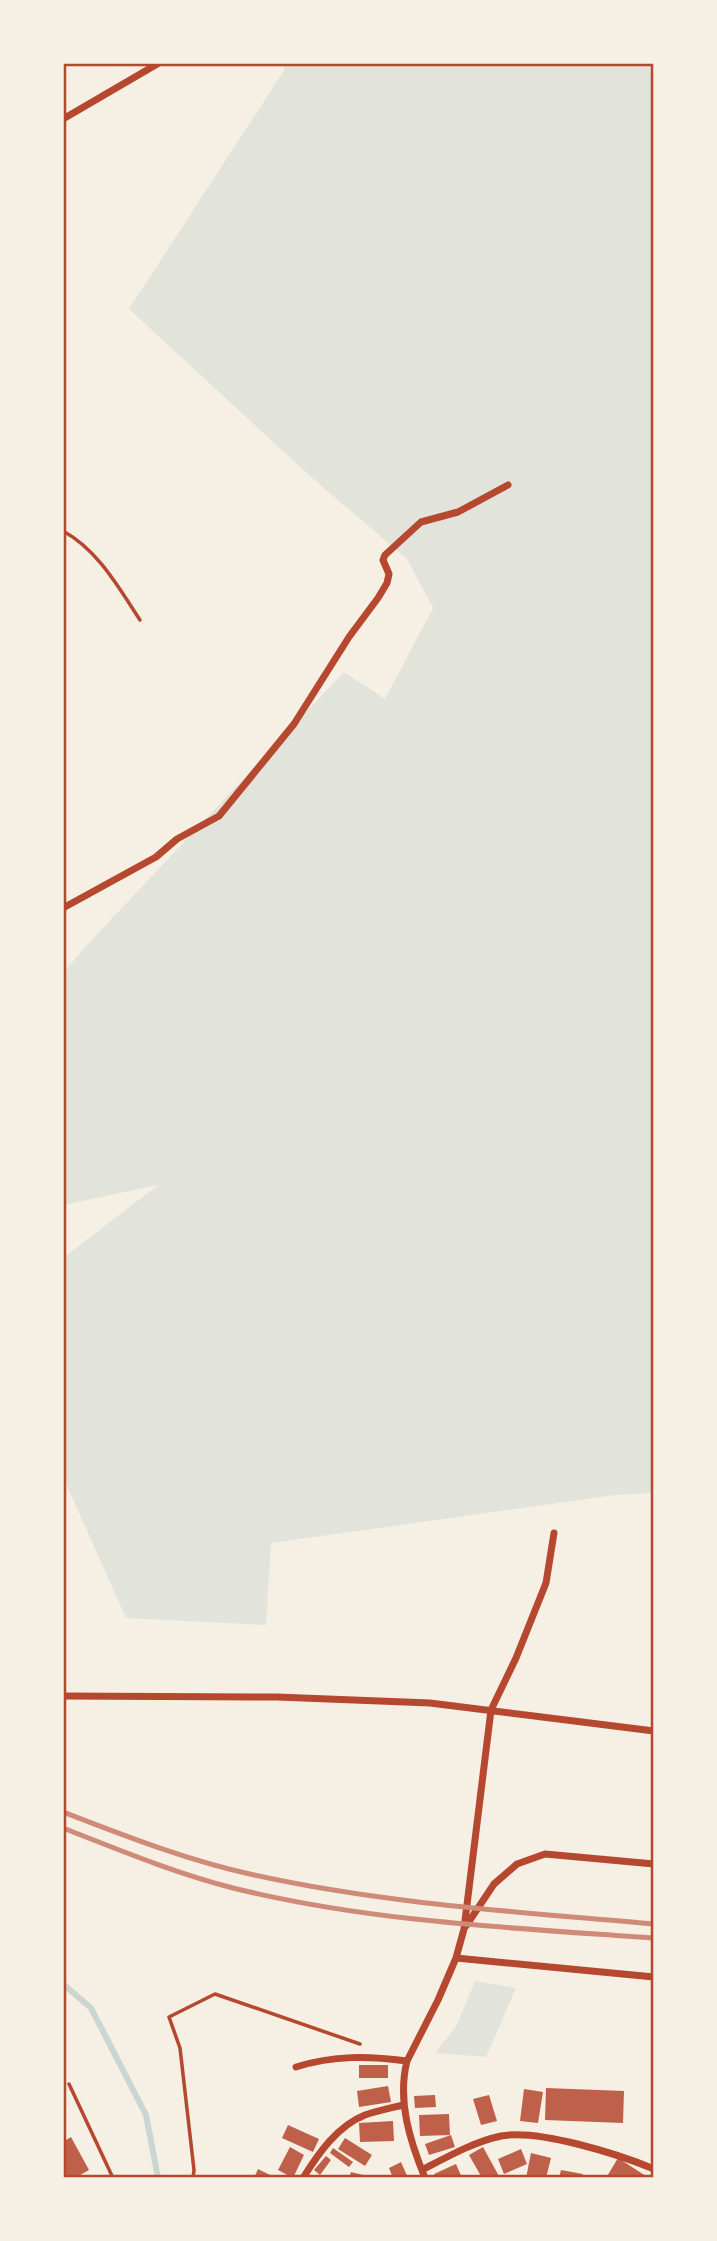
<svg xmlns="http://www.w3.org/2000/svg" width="717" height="2241" font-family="Cabin,sans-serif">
  <rect width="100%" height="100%" fill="#f6efe4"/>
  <path fill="#e2e4dc" d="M 286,63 L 654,63 L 654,1493 L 615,1495 L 271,1543 L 266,1625 L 126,1618 L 63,1477 L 63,1258 L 158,1185 L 63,1205 L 63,973 L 87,945 L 344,672 L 385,699 L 433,608 L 407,559 L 311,477 L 129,309 L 283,72 Z
    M 475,1981 L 516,1988 L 486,2057 L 435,2053 L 457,2025 Z"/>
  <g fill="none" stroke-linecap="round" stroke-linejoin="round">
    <path stroke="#c9d6d2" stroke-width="6" d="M 63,1984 L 91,2008 L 146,2115 L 158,2178"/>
  </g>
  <path fill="#bf614a" d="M 359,2065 L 388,2065 L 388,2078 L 359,2078 Z
    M 388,2086 L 391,2102 L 359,2107 L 357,2091 Z
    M 546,2088 L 624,2091 L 623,2123 L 545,2120 Z
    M 524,2089 L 543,2092 L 538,2123 L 520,2121 Z
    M 435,2095 L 436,2107 L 415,2108 L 414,2096 Z
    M 489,2095 L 497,2121 L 481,2125 L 473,2099 Z
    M 449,2114 L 450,2135 L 420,2136 L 419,2115 Z
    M 393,2121 L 394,2141 L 360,2142 L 359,2123 Z
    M 288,2125 L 319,2139 L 313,2152 L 282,2138 Z
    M 451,2135 L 455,2147 L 429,2155 L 425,2144 Z
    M 71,2137 L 89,2170 L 75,2178 L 63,2178 L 63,2142 Z
    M 345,2138 L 372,2155 L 365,2166 L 338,2149 Z
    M 290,2147 L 304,2155 L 293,2178 L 278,2170 Z
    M 483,2147 L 500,2178 L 482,2178 L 469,2155 Z
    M 333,2148 L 353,2162 L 349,2167 L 330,2153 Z
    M 521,2149 L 527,2164 L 504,2174 L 498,2159 Z
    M 531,2153 L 551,2158 L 546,2178 L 526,2178 Z
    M 326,2156 L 331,2160 L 320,2175 L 314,2170 Z
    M 618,2158 L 649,2178 L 606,2178 Z
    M 401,2162 L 408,2178 L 393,2178 L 389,2168 Z
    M 456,2164 L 462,2178 L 436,2178 L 434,2174 Z
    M 258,2169 L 276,2178 L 254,2178 Z
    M 561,2170 L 583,2174 L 582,2178 L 559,2178 Z
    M 351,2172 L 371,2177 L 371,2178 L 349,2178 Z"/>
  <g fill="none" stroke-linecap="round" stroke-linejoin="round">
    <path stroke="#b5482f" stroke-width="3.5" d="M 63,531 C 98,550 119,588 140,620
      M 69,2084 L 113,2178
      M 193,2178 L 194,2170 L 180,2048 L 169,2017 L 215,1994 L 360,2044"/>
    <path stroke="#b5482f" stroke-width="7" d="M 63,119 L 159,63
      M 63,908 L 156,857 L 177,839 L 219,816 L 294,724 L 349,637 L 378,598 L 387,583 L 389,574 L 383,560 L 385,555 L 421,522 L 458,512 L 508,485
      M 63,1696 L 277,1697 L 430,1703 L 654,1731
      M 466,1926 L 494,1884 L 517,1864 L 545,1854 L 654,1864
      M 456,1958 L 654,1977
      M 296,2067 C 334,2055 369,2056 407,2061
      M 422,2170 C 447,2157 473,2142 501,2136 C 539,2129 618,2154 654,2169
      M 303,2178 C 318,2154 337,2126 365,2115 C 377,2111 391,2108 403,2105
      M 425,2178 C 410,2141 397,2101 407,2061 L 438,2000 L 456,1958 L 464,1929 L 491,1710 L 516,1658 L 546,1583 L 554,1533"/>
    <path stroke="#cf8b77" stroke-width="5" d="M 63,1812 C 125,1836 189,1861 254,1875 C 385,1904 521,1912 654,1924
      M 63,1828 C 119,1850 175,1873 233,1888 C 370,1922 514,1928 654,1938"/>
  </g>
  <rect width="717" height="2241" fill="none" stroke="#f6efe4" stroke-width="130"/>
  <rect x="65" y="65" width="587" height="2111" fill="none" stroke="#b5482f" stroke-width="2.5"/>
</svg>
